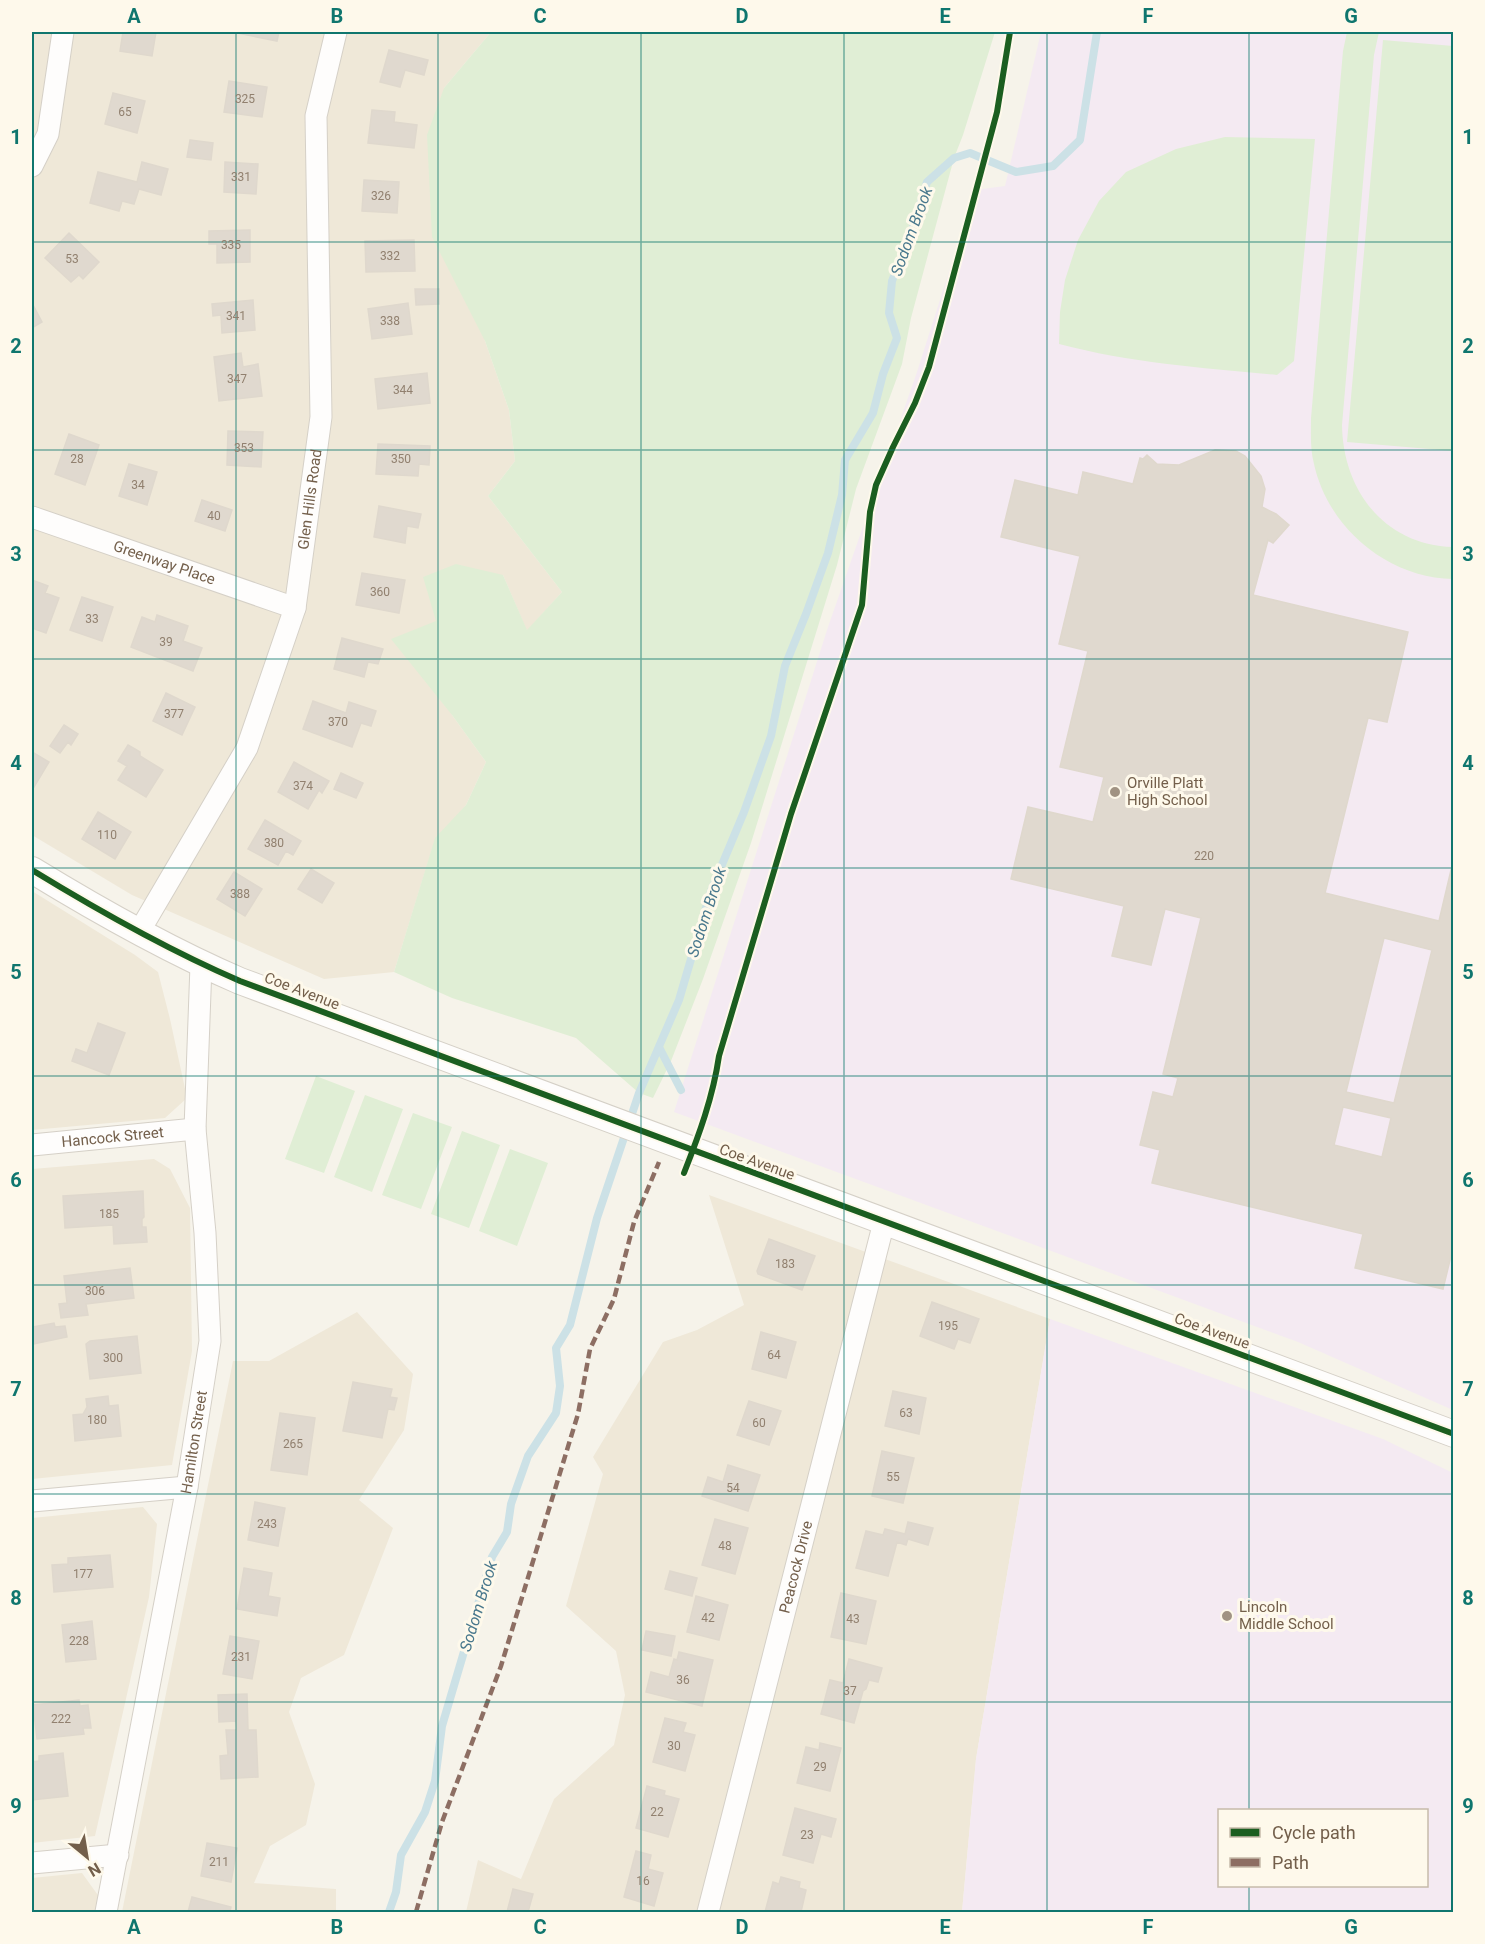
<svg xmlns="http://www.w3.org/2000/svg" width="1485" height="1944" font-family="Roboto,sans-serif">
  <rect width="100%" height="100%" fill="#f6f3ea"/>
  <path fill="#efe8d8" d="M 32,32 L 491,32 L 444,88 L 485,341 L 509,410 L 515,461 L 488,496 L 562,592 L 527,631 L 503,575 L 437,621 L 452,715 L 486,762 L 466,805 L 432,849 L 394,972 L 324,979 L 132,895 L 32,835 Z
    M 32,891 L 135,955 L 158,972 L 170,1019 L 187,1098 L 165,1118 L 32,1130 Z
    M 154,1159 L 170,1169 L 190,1208 L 192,1351 L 172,1465 L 32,1479 L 32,1169 Z
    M 709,1195 L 1050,1319 L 976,1759 L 962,1912 L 466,1912 L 478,1860 L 521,1879 L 554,1799 L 614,1745 L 625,1695 L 616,1651 L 566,1606 L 603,1474 L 593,1457 L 663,1342 L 697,1330 L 744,1305 Z
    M 357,1312 L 413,1374 L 404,1430 L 359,1500 L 393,1528 L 344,1655 L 301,1678 L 289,1712 L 315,1784 L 306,1825 L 270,1846 L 254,1883 L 336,1889 L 336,1912 L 122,1912 L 233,1361 L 269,1361 Z
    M 143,1507 L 157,1524 L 149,1597 L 95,1836 L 32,1843 L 32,1518 Z
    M 82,1873 L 100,1898 L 97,1912 L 32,1912 L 32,1878 Z"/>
  <path fill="#f4eaf2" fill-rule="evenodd" d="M 1041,32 L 1453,32 L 1453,1410 L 1298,1342 L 674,1112 L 828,627 L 917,372 L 975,190 L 1005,186 Z
    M 1050,1319 L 1383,1439 L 1453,1473 L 1453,1912 L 962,1912 L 976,1759 ZM 1220,1810 L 1426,1810 L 1426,1886 L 1220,1886 Z"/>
  <path fill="#e0eed5" d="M 491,32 L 995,32 L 963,135 L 954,158 L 911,318 L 902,364 L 856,489 L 837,565 L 751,843 L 703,979 L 671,1061 L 653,1098 L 639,1093 L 576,1038 L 452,998 L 394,972 L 435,838 L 466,805 L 486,762 L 452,715 L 391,639 L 436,621 L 423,577 L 456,564 L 503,575 L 527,630 L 562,592 L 488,496 L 515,461 L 509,410 L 485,341 L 432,237 L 427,135 L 444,88 Z
    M 1347,32 L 1379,32 L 1374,55 L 1342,425 C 1343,490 1384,545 1453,547 L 1453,579 C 1388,578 1328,528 1314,464 C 1310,449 1311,434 1311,418 L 1343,51 Z
    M 1383,40 L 1453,46 L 1453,451 L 1347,442 Z
    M 1225,137 L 1315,139 L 1294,361 L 1277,375 C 1204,368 1131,363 1059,344 L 1060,312 L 1065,280 L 1078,240 L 1099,201 L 1126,172 L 1176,149 Z
    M 316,1076 L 355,1091 L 324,1173 L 285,1159 Z
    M 365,1095 L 403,1109 L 372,1192 L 334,1177 Z
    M 413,1113 L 452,1127 L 421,1209 L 382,1195 Z
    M 462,1131 L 500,1145 L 469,1228 L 431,1214 Z
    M 510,1149 L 548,1163 L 517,1246 L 479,1231 Z"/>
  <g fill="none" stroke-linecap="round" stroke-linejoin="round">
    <path stroke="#cce1e6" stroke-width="8" d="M 659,1047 L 681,1090
      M 389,1912 L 396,1892 L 401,1855 L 425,1812 L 435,1781 L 442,1726 L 492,1557 L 507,1532 L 511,1504 L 528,1456 L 556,1413 L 560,1386 L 556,1348 L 570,1325 L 597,1218 L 639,1093 L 679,1000 L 711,891 L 744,812 L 771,736 L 785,666 L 806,614 L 828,553 L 842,495 L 845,460 L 873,413 L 883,374 L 897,338 L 889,313 L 892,281 L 909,240 L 927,182 L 954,158 L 970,153 L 1016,172 L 1053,166 L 1080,140 L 1097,32"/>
  </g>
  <path fill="#e0d9cf" stroke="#dfd8cd" stroke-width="1.5" fill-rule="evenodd" d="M 123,32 L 156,32 L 152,56 L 120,51 Z
    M 237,32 L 279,32 L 277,41 L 237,33 Z
    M 389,50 L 428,60 L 424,75 L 405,70 L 400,87 L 380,82 Z
    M 229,81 L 267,87 L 262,117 L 224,112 Z
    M 113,93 L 145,101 L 137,133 L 105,124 Z
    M 372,110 L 395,112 L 394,122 L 417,125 L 414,148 L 368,143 Z
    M 190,140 L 213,143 L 211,160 L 187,157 Z
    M 142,162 L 168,169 L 161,195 L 139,189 L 134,204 L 122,201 L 119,211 L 90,203 L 98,172 L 137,182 Z
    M 225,162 L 258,164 L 256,194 L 224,192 Z
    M 364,180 L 399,182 L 397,213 L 362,211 Z
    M 250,230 L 250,262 L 217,263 L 217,244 L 209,244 L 209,231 Z
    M 69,233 L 99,262 L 83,279 L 79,275 L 71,282 L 45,258 Z
    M 414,240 L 415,271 L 366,272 L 365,241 Z
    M 415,289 L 439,289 L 439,304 L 416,305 Z
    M 253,300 L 255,330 L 222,333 L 221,315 L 213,316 L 212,304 Z
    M 32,303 L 42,322 L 32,328 Z
    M 408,303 L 412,334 L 372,339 L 368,309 Z
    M 241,353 L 243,367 L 258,364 L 262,396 L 219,401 L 214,357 Z
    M 427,373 L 430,403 L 378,409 L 375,379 Z
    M 228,431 L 263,432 L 261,467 L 227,465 Z
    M 69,434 L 99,445 L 85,485 L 55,474 Z
    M 378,444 L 430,446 L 429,465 L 419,464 L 418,476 L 376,474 Z
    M 1215,450 L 1236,451 L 1245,456 L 1261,476 L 1265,489 L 1262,507 L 1276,514 L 1289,525 L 1273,543 L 1268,540 L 1253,595 L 1408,632 L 1387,722 L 1368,718 L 1325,893 L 1439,921 L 1451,870 L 1454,871 L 1454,1256 L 1451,1256 L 1443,1289 L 1355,1268 L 1363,1234 L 1152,1183 L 1160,1150 L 1140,1145 L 1153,1092 L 1173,1097 L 1178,1078 L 1163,1074 L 1201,918 L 1165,909 L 1151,965 L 1112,956 L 1124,906 L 1011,879 L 1028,807 L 1093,822 L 1104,777 L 1060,767 L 1088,651 L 1059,644 L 1080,556 L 1001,537 L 1015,480 L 1078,495 L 1083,472 L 1133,484 L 1140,458 L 1143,459 L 1147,455 L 1157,464 L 1179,465 ZM 1384,938 L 1432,950 L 1394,1103 L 1346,1092 ZM 1343,1107 L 1391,1118 L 1382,1157 L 1334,1145 Z
    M 129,464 L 157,472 L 147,505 L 119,496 Z
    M 202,500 L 232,510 L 225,531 L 195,521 Z
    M 379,506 L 421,514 L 418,528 L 407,526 L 405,543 L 374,537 Z
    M 362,573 L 405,580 L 399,613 L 356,605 Z
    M 32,580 L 48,586 L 45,593 L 59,598 L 46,633 L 32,628 Z
    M 82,597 L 113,607 L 102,641 L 70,630 Z
    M 157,615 L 188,626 L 183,641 L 202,648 L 193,671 L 131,647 L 142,617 L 155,622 Z
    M 342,638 L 383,649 L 378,664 L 368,662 L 364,677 L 334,669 Z
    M 166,693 L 195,707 L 182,735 L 153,721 Z
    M 313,701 L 346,713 L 349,702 L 376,711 L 371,726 L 361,723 L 352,747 L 303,729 Z
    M 64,725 L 78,734 L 71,745 L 68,742 L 60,753 L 50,746 Z
    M 128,745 L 140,752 L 140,756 L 163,770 L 146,797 L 118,780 L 127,766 L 118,761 Z
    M 32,752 L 49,762 L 34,787 L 32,786 Z
    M 294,762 L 329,781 L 322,793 L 319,790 L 308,809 L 278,792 Z
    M 341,773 L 363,783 L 356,798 L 334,789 Z
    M 98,812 L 131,832 L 115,859 L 82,839 Z
    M 265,820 L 301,841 L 293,855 L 286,851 L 278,865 L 248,849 Z
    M 311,869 L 334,883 L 322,903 L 298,889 Z
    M 234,872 L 262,889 L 245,916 L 217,899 Z
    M 98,1023 L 125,1033 L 109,1075 L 72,1061 L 76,1049 L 87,1053 Z
    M 143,1191 L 144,1217 L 142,1219 L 142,1227 L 146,1227 L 147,1242 L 114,1244 L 113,1225 L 65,1228 L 63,1196 Z
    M 769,1239 L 815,1256 L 802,1290 L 758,1274 L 757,1271 Z
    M 130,1268 L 134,1298 L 86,1304 L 88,1315 L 61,1318 L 59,1304 L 67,1303 L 64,1276 Z
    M 932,1302 L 979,1319 L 970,1343 L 958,1339 L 954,1349 L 920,1336 Z
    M 54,1323 L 55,1327 L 65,1326 L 67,1337 L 33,1344 L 32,1327 Z
    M 761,1332 L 796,1342 L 786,1378 L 752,1369 Z
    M 137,1336 L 141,1373 L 90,1379 L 86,1344 L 90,1341 Z
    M 353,1382 L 392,1389 L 390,1397 L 397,1398 L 394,1410 L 388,1409 L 382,1438 L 343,1431 Z
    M 893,1391 L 926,1398 L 919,1434 L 885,1426 Z
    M 108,1396 L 109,1406 L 118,1405 L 121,1436 L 75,1441 L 73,1415 L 83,1414 L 87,1407 L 86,1399 Z
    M 749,1401 L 781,1411 L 769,1445 L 737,1435 Z
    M 280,1413 L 315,1418 L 307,1475 L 271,1470 Z
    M 882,1451 L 914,1458 L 903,1503 L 872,1496 Z
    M 728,1465 L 760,1475 L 748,1511 L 702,1496 L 708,1477 L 723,1482 Z
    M 255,1502 L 285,1508 L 278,1546 L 248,1540 Z
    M 715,1519 L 748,1528 L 735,1574 L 702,1565 Z
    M 908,1522 L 933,1528 L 928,1545 L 908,1539 L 906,1545 L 897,1542 L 888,1576 L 856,1568 L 866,1531 L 883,1535 L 885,1529 L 905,1534 Z
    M 110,1555 L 113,1587 L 54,1592 L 52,1565 L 68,1564 L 68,1558 Z
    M 244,1568 L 272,1573 L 268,1596 L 280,1598 L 277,1616 L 237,1609 Z
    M 670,1571 L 697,1578 L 692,1596 L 665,1589 Z
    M 841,1593 L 876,1601 L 866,1644 L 831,1637 Z
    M 696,1596 L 728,1605 L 719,1640 L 687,1632 Z
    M 92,1621 L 96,1659 L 66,1662 L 62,1625 Z
    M 646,1631 L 675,1636 L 671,1656 L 642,1650 Z
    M 230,1636 L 259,1641 L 252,1679 L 223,1674 Z
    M 679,1652 L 713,1660 L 702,1706 L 646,1692 L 651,1672 L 669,1677 L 674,1659 L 677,1660 Z
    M 849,1659 L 882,1668 L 878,1682 L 869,1680 L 866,1689 L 863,1691 L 854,1723 L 821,1714 L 830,1680 L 843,1683 Z
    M 247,1694 L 248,1730 L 256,1730 L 258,1777 L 221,1779 L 220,1756 L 228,1755 L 226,1730 L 237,1730 L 236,1721 L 219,1722 L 218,1695 Z
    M 79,1700 L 80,1706 L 88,1705 L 91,1728 L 83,1728 L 84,1734 L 37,1739 L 33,1705 Z
    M 665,1718 L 686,1723 L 683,1732 L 695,1735 L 685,1771 L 653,1762 Z
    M 820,1743 L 841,1748 L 830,1791 L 797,1783 L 806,1747 L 819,1750 Z
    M 63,1753 L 68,1796 L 32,1800 L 32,1762 L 39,1761 L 39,1756 Z
    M 647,1786 L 665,1791 L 664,1795 L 679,1799 L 668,1837 L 636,1828 Z
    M 795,1808 L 836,1819 L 831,1837 L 821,1834 L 813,1863 L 783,1855 Z
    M 207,1843 L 237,1848 L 231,1882 L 201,1876 Z
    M 636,1851 L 651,1855 L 648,1869 L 663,1873 L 654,1906 L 624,1897 Z
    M 781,1877 L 800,1882 L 799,1888 L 806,1890 L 801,1912 L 765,1912 L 773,1882 L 779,1884 Z
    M 513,1889 L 533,1894 L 528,1912 L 507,1912 Z
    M 192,1897 L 231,1907 L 230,1912 L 188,1912 Z"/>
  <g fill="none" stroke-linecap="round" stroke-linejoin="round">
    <g stroke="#d5d0c7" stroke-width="23">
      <g id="minor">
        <path d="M 32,166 L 48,134 L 63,32"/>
        <path id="s1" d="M 32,517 L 295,608"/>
        <path id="s2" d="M 139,932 L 247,748 L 295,608 L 321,417 L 316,116 L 336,32"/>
        <path id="s3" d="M 32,1145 L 195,1129"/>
        <path d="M 32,1501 L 187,1487"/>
        <path d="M 32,1863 L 118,1855"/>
        <path id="s4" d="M 106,1912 L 187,1487 L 210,1341 L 205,1233 L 195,1129 L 201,965"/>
        <path id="s5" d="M 708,1912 L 884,1222"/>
      </g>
    </g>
    <g stroke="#d5d0c7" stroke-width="28">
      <path id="tertiary" d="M 32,870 C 99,911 168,950 240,981 L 1454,1434"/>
    </g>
    <use href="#minor" stroke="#fefdfc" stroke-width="21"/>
    <use href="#tertiary" stroke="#fefdfc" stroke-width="26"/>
    <path stroke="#8d6e63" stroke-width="4.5" stroke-dasharray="9 4.5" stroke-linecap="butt" d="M 416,1912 L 442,1822 L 501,1666 L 578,1414 L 590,1349 L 614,1299 L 634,1222 L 659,1162"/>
    <g stroke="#fef9eb" stroke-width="10">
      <path id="cycleway" d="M 32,870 C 99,911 168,950 240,981 L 1454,1434
        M 684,1173 C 699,1135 713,1097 719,1056 L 791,814 L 862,605 L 870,512 L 876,485 L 893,447 L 915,403 L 929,367 L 997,112 L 1010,32"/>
    </g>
    <use href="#cycleway" stroke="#1b5e20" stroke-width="6"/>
  </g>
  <path fill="none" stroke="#0f766e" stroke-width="1.5" stroke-opacity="0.55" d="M 236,32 L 236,1912M 438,32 L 438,1912M 641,32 L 641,1912M 844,32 L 844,1912M 1047,32 L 1047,1912M 1249,32 L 1249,1810M 32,242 L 1454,242M 32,450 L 1454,450M 32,659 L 1454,659M 32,868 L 1454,868M 32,1076 L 1454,1076M 32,1285 L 1454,1285M 32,1494 L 1454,1494M 32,1702 L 1454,1702M 1249,1886 L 1249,1912"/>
  <g fill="#a19383" stroke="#fef9eb" stroke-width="2">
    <circle cx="1115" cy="792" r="6"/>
    <circle cx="1227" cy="1616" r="6"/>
  </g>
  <g text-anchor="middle" stroke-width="6" stroke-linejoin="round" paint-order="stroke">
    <g font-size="12" fill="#91806f">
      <text x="245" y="103">325</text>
      <text x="125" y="116">65</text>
      <text x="241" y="181">331</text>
      <text x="381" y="200">326</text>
      <text x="231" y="249">335</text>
      <text x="390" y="260">332</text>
      <text x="72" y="263">53</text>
      <text x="236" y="320">341</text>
      <text x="390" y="325">338</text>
      <text x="237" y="383">347</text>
      <text x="403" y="394">344</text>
      <text x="244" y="452">353</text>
      <text x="77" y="463">28</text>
      <text x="401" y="463">350</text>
      <text x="138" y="489">34</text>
      <text x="214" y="520">40</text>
      <text x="380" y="596">360</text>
      <text x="92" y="623">33</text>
      <text x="166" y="646">39</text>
      <text x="174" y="718">377</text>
      <text x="338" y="726">370</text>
      <text x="303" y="790">374</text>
      <text x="107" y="839">110</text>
      <text x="274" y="847">380</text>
      <text x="1204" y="860">220</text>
      <text x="240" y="898">388</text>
      <text x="109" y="1218">185</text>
      <text x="785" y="1268">183</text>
      <text x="95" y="1295">306</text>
      <text x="948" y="1330">195</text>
      <text x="774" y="1359">64</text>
      <text x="113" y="1362">300</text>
      <text x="906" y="1417">63</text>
      <text x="97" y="1424">180</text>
      <text x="759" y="1427">60</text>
      <text x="293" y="1448">265</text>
      <text x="893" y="1481">55</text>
      <text x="733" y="1492">54</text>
      <text x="267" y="1528">243</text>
      <text x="725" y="1550">48</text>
      <text x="83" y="1578">177</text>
      <text x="708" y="1622">42</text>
      <text x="853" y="1623">43</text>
      <text x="79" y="1645">228</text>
      <text x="241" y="1661">231</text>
      <text x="683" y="1684">36</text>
      <text x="850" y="1695">37</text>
      <text x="61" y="1723">222</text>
      <text x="674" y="1750">30</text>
      <text x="820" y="1771">29</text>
      <text x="657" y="1816">22</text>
      <text x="807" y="1839">23</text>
      <text x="219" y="1866">211</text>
      <text x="643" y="1885">16</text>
    </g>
    <g font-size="15" fill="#735f4b" stroke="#fef9eb">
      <text dy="5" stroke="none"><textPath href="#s2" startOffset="471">Glen Hills Road</textPath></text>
      <text dy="5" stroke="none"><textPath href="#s1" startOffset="140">Greenway Place</textPath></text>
      <text transform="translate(302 991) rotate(21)" y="5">Coe Avenue</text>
      <text dy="5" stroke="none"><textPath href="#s3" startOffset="81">Hancock Street</textPath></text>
      <text transform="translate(757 1162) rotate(20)" y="5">Coe Avenue</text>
      <text transform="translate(1212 1331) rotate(20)" y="5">Coe Avenue</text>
      <text dy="5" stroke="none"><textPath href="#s4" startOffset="478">Hamilton Street</textPath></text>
      <text dy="5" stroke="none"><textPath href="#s5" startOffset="356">Peacock Drive</textPath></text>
    </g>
    <g font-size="15" fill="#735f4b" stroke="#fef9eb" text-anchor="start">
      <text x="1127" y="788">Orville Platt<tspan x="1127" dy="17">High School</tspan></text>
      <text x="1239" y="1612">Lincoln<tspan x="1239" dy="17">Middle School</tspan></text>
    </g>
    <g font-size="16" font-style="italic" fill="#49788d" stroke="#fef9eb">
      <text transform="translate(911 231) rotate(-70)" y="6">Sodom Brook</text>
      <text transform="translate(706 912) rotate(-72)" y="6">Sodom Brook</text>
      <text transform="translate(478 1606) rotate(-73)" y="6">Sodom Brook</text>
    </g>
  </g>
  <rect width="1485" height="1944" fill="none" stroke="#fef9eb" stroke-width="66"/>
  <rect x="1218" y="1809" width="210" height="78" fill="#fef9eb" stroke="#c6bbab" stroke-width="1.5"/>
  <rect x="1230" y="1828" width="30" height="9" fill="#1b5e20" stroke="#c6bbab" stroke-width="1.5"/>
  <text x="1272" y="1839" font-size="18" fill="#735f4b">Cycle path</text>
  <rect x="1230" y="1858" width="30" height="9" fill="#8d6e63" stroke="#c6bbab" stroke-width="1.5"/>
  <text x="1272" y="1869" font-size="18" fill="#735f4b">Path</text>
  <g transform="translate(87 1857) rotate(150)" stroke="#fef9eb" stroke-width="4.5" paint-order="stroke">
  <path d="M0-4.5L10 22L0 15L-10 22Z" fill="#735f4b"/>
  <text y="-9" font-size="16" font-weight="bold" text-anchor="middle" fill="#735f4b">N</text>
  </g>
  <rect x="33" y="33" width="1419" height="1878" fill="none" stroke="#0f766e" stroke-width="2"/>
  <g font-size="20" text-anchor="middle" font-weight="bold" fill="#0f766e">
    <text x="134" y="23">A</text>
    <text x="337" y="23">B</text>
    <text x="540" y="23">C</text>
    <text x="742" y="23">D</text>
    <text x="945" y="23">E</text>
    <text x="1148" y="23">F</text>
    <text x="1351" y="23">G</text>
    <text x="16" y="144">1</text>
    <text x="1468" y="144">1</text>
    <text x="16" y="353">2</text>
    <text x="1468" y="353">2</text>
    <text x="16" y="561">3</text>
    <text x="1468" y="561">3</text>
    <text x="16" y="770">4</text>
    <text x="1468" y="770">4</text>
    <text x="16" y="979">5</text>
    <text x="1468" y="979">5</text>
    <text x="16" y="1187">6</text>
    <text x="1468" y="1187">6</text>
    <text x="16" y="1396">7</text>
    <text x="1468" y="1396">7</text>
    <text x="16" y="1605">8</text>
    <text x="1468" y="1605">8</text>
    <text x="16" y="1813">9</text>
    <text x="1468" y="1813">9</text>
    <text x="134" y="1934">A</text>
    <text x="337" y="1934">B</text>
    <text x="540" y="1934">C</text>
    <text x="742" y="1934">D</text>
    <text x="945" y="1934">E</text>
    <text x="1148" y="1934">F</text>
    <text x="1351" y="1934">G</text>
  </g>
</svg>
